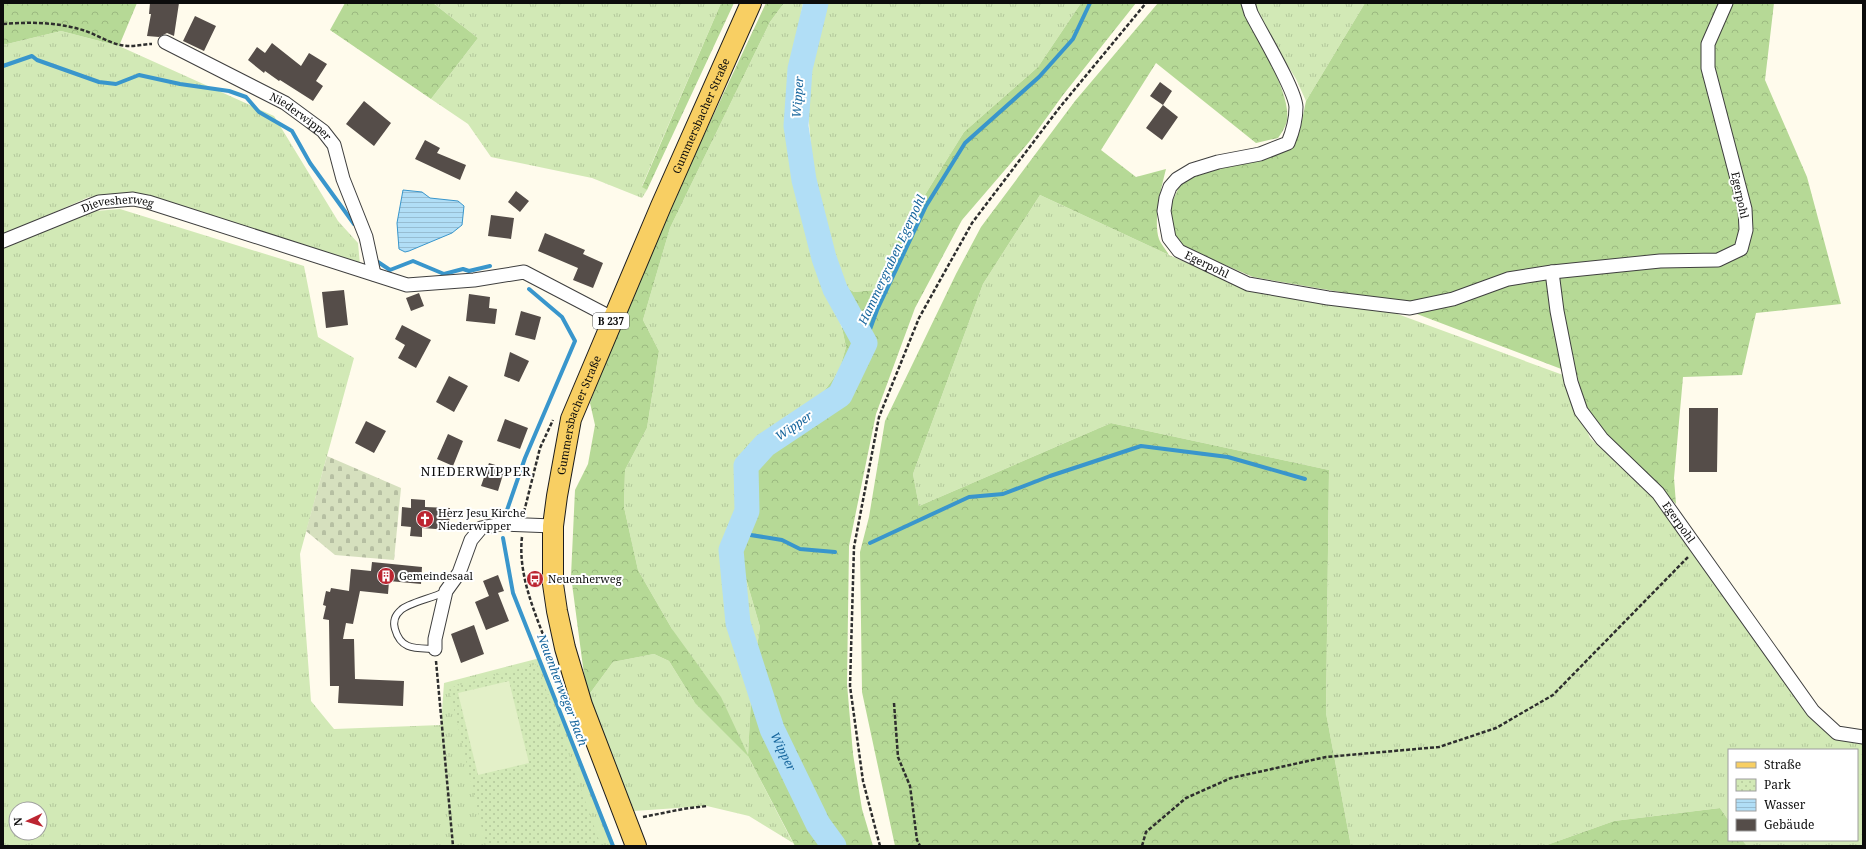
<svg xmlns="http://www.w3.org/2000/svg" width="1866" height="849" font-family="'Noto Serif',serif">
  <defs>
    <pattern id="grass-tufts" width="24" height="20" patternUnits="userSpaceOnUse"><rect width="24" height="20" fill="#d2e9b6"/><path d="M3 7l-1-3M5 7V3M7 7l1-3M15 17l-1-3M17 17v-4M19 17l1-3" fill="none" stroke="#b3c79b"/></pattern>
    <pattern id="forest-crowns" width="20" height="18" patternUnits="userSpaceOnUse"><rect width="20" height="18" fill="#b6d996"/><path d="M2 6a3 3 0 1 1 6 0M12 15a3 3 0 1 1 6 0" fill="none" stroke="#9bb980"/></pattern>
    <pattern id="cemetery-stones" width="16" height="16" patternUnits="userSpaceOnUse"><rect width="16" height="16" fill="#d6e0be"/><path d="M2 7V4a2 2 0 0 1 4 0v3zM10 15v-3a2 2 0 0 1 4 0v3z" fill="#b6bfa2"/></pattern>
    <pattern id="park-dots" width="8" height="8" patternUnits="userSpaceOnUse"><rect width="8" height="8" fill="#d2e9b6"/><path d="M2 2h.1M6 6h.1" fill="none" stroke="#b3c79b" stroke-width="1.8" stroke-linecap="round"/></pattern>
    <pattern id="water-rules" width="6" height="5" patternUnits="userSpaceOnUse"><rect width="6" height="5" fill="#b1def6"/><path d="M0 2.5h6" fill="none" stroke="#97bdd2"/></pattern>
  </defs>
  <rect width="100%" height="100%" fill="#fffbec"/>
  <path fill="url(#grass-tufts)" fill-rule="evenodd" d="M 433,3 L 721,3 L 642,186 L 647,190 L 642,198 L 592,178 L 491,157 L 468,124 L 431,99 L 478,38 Z
    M 784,3 L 803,3 L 791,67 L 790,134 L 799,193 L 828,290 L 842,328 L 846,347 L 839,371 L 822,394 L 744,448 L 733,534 L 760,627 L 752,680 L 748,756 L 793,843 L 749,816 L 707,806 L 634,811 L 588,696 L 613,662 L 654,654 L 669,661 L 695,703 L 672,629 L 638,570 L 624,507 L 625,470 L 647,428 L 659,351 L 643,320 L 670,228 L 770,22 Z
    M 826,3 L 1081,3 L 1038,67 L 964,132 L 905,227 L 875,290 L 854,292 L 839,283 L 814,183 L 808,111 L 810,60 Z
    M 1253,3 L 1365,3 L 1306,101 L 1296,79 L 1254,11 Z
    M 61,31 L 119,46 L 274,116 L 338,221 L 358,243 L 360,265 L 307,246 L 130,193 L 89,197 L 3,235 L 3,45 Z
    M 1040,195 L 1169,255 L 1246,288 L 1373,305 L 1563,375 L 1590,438 L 1654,499 L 1697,560 L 1820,727 L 1838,740 L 1863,742 L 1863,846 L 1747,846 L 1742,840 L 1857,840 L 1857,750 L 1729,750 L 1729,821 L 1720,808 L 1614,821 L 1544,846 L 1351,846 L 1326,713 L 1329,470 L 1111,423 L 919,506 L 913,474 L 983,284 Z
    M 120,209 L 304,266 L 318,337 L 354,358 L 300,554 L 311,701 L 334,729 L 441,725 L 444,683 L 540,658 L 615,846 L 3,846 L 3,246 L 84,212 ZM 16,809 L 40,809 L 40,833 L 16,833 Z"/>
  <path fill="url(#forest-crowns)" d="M 3,3 L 137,3 L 119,46 L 61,31 L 3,45 Z
    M 345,3 L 433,3 L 478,38 L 431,99 L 330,30 Z
    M 721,3 L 734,3 L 647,190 L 642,187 Z
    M 766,3 L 784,3 L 770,22 L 670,228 L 643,320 L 659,351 L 647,428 L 625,470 L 624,507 L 638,570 L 672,629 L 721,697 L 748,755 L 752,680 L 760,627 L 733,534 L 744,448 L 822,394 L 839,371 L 846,347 L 842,328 L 857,313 L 839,283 L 854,292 L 875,290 L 905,227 L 964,132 L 1038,67 L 1081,3 L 1136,3 L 1063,95 L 1029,142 L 962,220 L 915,308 L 876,414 L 849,546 L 847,684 L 853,754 L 862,809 L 873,846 L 795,846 L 748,756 L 695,703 L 669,661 L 654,654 L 613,662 L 588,696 L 583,667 L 571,576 L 575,490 L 588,464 L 595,425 L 590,403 L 619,324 L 668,212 Z
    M 1158,3 L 1243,3 L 1245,15 C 1257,38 1295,99 1286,124 C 1284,129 1281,134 1278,138 L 1256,143 L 1156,63 L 1101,150 L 1136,177 L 1166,169 C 1161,188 1153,221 1159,239 C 1161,244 1166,250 1169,255 L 1040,195 L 983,284 L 913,474 L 919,506 L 1111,423 L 1329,470 L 1326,713 L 1351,846 L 895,846 L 862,692 L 860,552 L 869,517 L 885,421 L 956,274 L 981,227 L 1075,101 Z
    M 1365,3 L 1774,3 L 1765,80 L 1807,177 L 1841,304 L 1756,313 L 1742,375 L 1683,377 L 1674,478 L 1676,504 L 1605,436 L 1584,404 L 1577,375 L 1375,298 L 1253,277 L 1183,247 L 1170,228 L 1168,211 L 1180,185 L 1190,175 L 1221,166 L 1259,161 L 1292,148 L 1300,130 L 1306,101 Z
    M 1720,808 L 1729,821 L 1729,840 L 1742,840 L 1747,846 L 1544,846 L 1614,821 Z"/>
  <path fill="url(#cemetery-stones)" d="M 327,456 L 401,488 L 394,560 L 335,555 L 306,531 Z"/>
  <path fill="url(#park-dots)" d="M 537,664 L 601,846 L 486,846 L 449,688 Z"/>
  <path fill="#e3f0c8" d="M 509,681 L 529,763 L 478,775 L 458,693 Z"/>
  <path fill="url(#water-rules)" stroke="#3996cc" d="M 403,190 L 422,192 L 430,198 L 458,201 L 464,206 L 462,225 L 452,233 L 409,251 L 405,252 L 399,249 L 397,223 Z"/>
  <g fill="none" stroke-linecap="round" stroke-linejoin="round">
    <path stroke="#3996cc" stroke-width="4" d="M 3,66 L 32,56 L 37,60 L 99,82 L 116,84 L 139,75 L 180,84 L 229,91 L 246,97 L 259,112 L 292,131 L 310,163 L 354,224
      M 378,262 L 390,270 L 413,261 L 444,274 L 463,269 L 469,271 L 490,266
      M 865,343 L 877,310 L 926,206 L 965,143 L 1039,77 L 1073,39 L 1090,3
      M 506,513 L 525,458 L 575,341 L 562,317 L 529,289
      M 738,533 L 782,540 L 800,549 L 835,552
      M 503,538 L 513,593 L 613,846
      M 870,543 L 969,497 L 1003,494 L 1050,476 L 1141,446 L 1228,457 L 1305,479"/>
    <path stroke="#b1def6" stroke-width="25" id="s1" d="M 816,3 L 800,69 L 796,126 L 804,180 L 824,258 L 835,289 L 865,343 L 840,395 L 765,445 L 746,466 L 747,511 L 731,550 L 738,623 L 772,729 L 818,824 L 834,846"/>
  </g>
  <path fill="#554d49" d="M 150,3 L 179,3 L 174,36 L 167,33 L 159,37 L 147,36 L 151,14 L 149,14 Z
    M 195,16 L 216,26 L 204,51 L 183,41 Z
    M 272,43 L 301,66 L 309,53 L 327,64 L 316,81 L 323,86 L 313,101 L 280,80 L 279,81 L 265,71 L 264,73 L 248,60 L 257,47 L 265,53 Z
    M 1160,82 L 1172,91 L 1163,105 L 1150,96 Z
    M 364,101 L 391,123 L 374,146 L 346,124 Z
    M 1163,105 L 1178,117 L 1162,140 L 1146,128 Z
    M 425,140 L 440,148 L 437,153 L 466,165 L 460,180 L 415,159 Z
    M 516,191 L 529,201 L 520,212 L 508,202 Z
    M 491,215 L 514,218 L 511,239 L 488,236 Z
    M 545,233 L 585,250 L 583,254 L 603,263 L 593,288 L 573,280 L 578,268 L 538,251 Z
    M 344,290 L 348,325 L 326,328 L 322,292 Z
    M 419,293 L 424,306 L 411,311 L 406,298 Z
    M 469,294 L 490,297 L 489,308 L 497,309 L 495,324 L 466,321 Z
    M 521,311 L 541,317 L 535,340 L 515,335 Z
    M 402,325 L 431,340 L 416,368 L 398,358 L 405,345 L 395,339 Z
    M 510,352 L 529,361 L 519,382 L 504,376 Z
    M 449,376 L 468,386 L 454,412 L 436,402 Z
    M 1689,408 L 1718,408 L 1717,472 L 1689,472 Z
    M 505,419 L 528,428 L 520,449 L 497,441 Z
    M 366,421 L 386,431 L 374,453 L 355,443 Z
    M 448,434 L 463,441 L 453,466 L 437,459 Z
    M 489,463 L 505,468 L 498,491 L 481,486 Z
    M 411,499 L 425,500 L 425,507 L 450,508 L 449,530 L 422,528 L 422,537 L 410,536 L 411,527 L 401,526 L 402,507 L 411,508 Z
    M 372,562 L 422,567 L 421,584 L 389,581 L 388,594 L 360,591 L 353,624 L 346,623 L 343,639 L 354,639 L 355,679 L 404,681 L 403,706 L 338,703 L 339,686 L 330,686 L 329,620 L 323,619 L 326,606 L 323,605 L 326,591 L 330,592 L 331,588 L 349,591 L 351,569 L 371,571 Z
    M 498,575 L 504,591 L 498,593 L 509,621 L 486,630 L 475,602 L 489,596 L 483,581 Z
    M 474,625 L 484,654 L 461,663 L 451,634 Z"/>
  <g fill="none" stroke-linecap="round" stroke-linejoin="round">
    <g stroke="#3f3f3f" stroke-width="8">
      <path id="service" d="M 435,649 C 417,648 401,651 395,629 C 393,622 395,615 401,610 C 408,603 433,598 444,592"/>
    </g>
    <g stroke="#3f3f3f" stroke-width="15">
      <g id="minor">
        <path id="s2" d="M 1248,3 L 1251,13 C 1261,33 1295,89 1296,107 C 1296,120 1293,131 1288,143 L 1260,154 L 1218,162 L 1192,170 L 1177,179 L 1170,187 L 1166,198 L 1164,211 L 1169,238 L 1179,251 L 1248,284 L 1328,298 L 1410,308 L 1453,299 L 1508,279 L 1552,272 L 1660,261 L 1718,260 L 1741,249 L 1746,230 L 1745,209 L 1708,68 L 1708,44 L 1726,3"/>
        <path id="s3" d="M 165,42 L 285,103 L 323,131 L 334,145 L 343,179 L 366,237 L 374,274"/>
        <path id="s4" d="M 3,241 L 99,202 L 133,199 L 148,202 L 407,285 L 474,280 L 524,272 L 612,318"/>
        <path id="s5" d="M 1552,272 L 1557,311 L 1571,382 L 1581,411 L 1602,439 L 1658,493 L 1813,711 L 1837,733 L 1863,737"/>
        <path d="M 435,649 L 435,639 L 446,591 L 459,573 L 471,540 L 481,528 L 501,524 L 553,526"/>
      </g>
    </g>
    <g stroke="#1d1d1d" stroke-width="22">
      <g id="primary">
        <path id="s6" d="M 636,846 L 582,705 L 565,648 L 557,611 L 553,584 L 553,526 L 557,496 L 571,419 L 661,206 L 751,3"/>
      </g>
    </g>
    <path stroke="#2e2e2e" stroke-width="2.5" stroke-dasharray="4 2" stroke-linecap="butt" d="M 3,24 C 29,22 54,22 79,29 C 96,33 113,47 131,46 C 138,46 145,44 152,44
      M 524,512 L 540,448 L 553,420
      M 522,537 C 518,571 532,606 544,637
      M 436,661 L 453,846
      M 894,703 L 898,757 L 910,786 L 917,840 L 920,846
      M 643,817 L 683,809 L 707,806
      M 880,846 L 863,781 L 850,686 L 854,547 L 879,417 L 919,318 L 972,223 L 1060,107 L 1146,3
      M 1142,846 L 1146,832 L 1186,798 L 1231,778 L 1326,757 L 1439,747 L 1496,728 L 1553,695 L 1688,557"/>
    <use href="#service" stroke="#fff" stroke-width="6"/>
    <use href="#minor" stroke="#fff" stroke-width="13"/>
    <use href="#primary" stroke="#f8cf63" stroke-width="20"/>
  </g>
  <defs>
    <g id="church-disc" transform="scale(0.9)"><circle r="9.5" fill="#bc2531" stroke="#fff"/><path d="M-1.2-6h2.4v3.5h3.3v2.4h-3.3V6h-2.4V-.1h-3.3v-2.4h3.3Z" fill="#fff"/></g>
    <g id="building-disc" transform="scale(0.9)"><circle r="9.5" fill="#bc2531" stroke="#fff"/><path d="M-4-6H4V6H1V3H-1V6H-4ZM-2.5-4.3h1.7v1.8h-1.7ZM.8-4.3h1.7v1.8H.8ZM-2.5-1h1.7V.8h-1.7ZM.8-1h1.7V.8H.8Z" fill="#fff"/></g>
    <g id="bus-disc" transform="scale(0.9)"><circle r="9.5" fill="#bc2531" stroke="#fff"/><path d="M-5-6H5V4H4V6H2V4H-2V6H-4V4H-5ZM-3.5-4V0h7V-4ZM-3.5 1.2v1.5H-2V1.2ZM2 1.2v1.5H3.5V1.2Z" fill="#fff"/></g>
  </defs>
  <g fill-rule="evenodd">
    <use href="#church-disc" x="425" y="519"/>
    <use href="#building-disc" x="386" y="576"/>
    <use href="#bus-disc" x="535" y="579"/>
  </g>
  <g text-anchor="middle" stroke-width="4" stroke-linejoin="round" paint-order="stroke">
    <rect fill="#fff" stroke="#555" stroke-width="1" x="593" y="313" width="36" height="16" rx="3"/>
    <g font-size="10" font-weight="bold" fill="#0c0c0c">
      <text x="611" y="325">B 237</text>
    </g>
    <g font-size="11" fill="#0c0c0c" stroke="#fff">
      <text dy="4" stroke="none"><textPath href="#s6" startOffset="772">Gummersbacher Straße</textPath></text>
      <text dy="4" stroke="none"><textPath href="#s3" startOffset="155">Niederwipper</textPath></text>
      <text transform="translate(1740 195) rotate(78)" y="4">Egerpohl</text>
      <text dy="4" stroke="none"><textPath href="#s4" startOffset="122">Dievesherweg</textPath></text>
      <text dy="4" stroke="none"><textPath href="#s2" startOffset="380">Egerpohl</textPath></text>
      <text dy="4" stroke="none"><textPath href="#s6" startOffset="448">Gummersbacher Straße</textPath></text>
      <text dy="4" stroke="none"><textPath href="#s5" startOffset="291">Egerpohl</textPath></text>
    </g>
    <g font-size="11" fill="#0c0c0c" stroke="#fff" text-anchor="start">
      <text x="438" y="517">Herz Jesu Kirche<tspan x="438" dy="13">Niederwipper</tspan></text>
      <text x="399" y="580">Gemeindesaal</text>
      <text x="548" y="583">Neuenherweg</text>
    </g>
    <g font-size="12" font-style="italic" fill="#17669d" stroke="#fff">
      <text transform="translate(798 97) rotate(-86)" y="4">Wipper</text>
      <text transform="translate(892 260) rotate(-65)" y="4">Hammergraben Egerpohl</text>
      <text transform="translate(794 426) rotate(-34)" y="4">Wipper</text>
      <text transform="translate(562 690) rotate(69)" y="4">Neuenherweger Bach</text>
      <text dy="4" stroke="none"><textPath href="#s1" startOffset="828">Wipper</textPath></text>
    </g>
    <g font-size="13" letter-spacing="1" fill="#0c0c0c" stroke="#fff">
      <text x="476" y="476">NIEDERWIPPER</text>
    </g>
  </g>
  <rect width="1866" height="849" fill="none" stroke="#0c0c0c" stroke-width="8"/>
  <rect x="1728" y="749" width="130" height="92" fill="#ffffff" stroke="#9e9e9e"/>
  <rect x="1736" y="762" width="20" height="6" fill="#f8cf63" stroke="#9e9e9e"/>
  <text x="1764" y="769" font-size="12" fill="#0c0c0c">Straße</text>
  <rect x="1736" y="779" width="20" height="12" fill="url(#park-dots)" stroke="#9e9e9e"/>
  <text x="1764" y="789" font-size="12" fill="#0c0c0c">Park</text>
  <rect x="1736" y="799" width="20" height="12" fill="url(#water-rules)" stroke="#9e9e9e"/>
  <text x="1764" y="809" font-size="12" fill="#0c0c0c">Wasser</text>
  <rect x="1736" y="819" width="20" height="12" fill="#554d49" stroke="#9e9e9e"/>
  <text x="1764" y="829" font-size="12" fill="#0c0c0c">Gebäude</text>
  <g transform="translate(28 821) rotate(266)"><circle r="19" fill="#ffffff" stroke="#9e9e9e"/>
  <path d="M0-3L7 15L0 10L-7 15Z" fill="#bc2531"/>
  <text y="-6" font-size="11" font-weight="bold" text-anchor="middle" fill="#0c0c0c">N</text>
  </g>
</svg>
